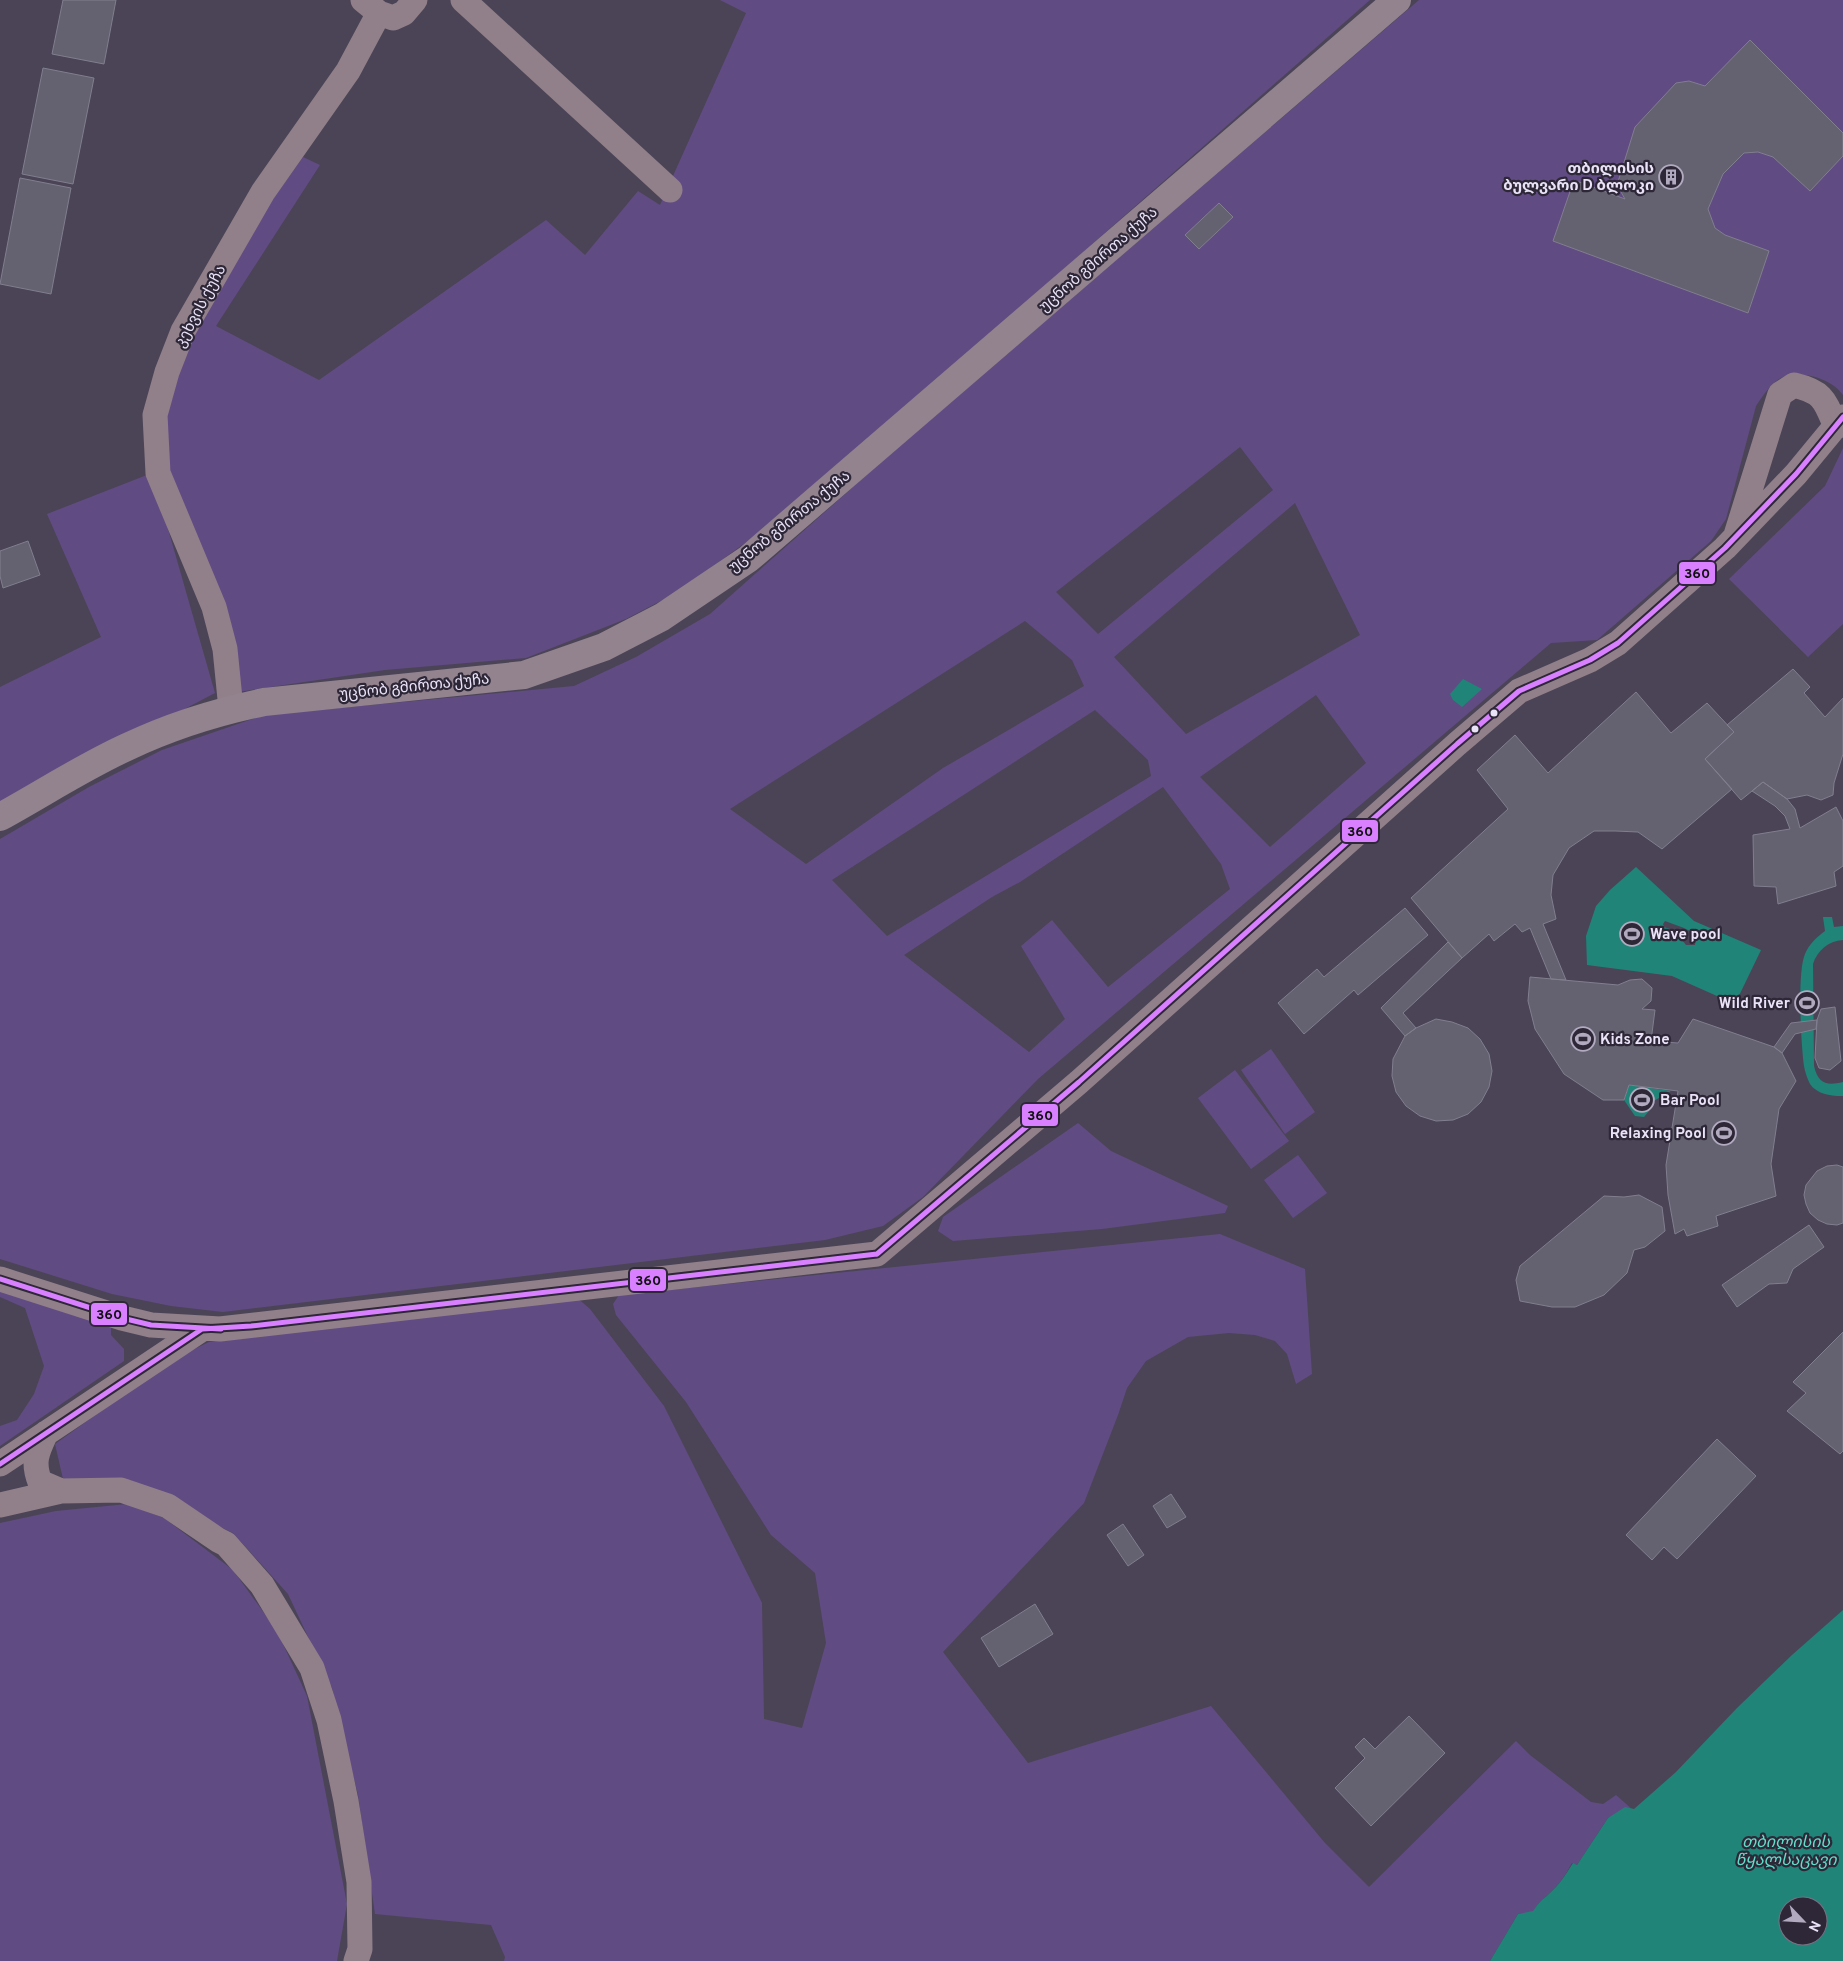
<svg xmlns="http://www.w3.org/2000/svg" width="1843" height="1961" font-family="Overpass,'Noto Sans Georgian',sans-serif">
  <rect width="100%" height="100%" fill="#4b4457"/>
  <path fill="#614b83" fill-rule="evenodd" d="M 720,0 L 1370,0 L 785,514 L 676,593 L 626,619 L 526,658 L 385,670 L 238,692 L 166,473 L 164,420 L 189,342 L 260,217 L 303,157 L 320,165 L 216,326 L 319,380 L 546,220 L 585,255 L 638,191 L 660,205 L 746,13 Z
    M 1419,0 L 1843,0 L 1843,395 C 1832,378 1797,368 1779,379 C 1769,386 1762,397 1756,406 L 1726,519 L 1711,541 L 1597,640 L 1551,643 L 1038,1079 L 923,1197 L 883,1226 L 825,1240 L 223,1312 L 171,1306 L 112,1294 L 0,1259 L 0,839 L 89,787 L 162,750 L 264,715 L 574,686 L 636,657 L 710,614 L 880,463 ZM 1240,447 L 1273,490 L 1098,634 L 1056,592 ZM 1295,503 L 1360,635 L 1186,734 L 1114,657 ZM 1025,621 L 1072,660 L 1084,686 L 943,768 L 806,864 L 730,809 ZM 1316,695 L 1366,763 L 1270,847 L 1200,777 ZM 1095,710 L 1148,760 L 1151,776 L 887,936 L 832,880 ZM 1163,787 L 1221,864 L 1230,889 L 1108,987 L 1052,920 L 1021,946 L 1065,1019 L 1029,1052 L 904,955 L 992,897 L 1020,882 Z
    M 1843,448 L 1843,624 L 1808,657 L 1729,579 L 1825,486 Z
    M 152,473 L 215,693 L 0,806 L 0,687 L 101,637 L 47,514 Z
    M 1271,1049 L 1315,1112 L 1285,1134 L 1241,1070 Z
    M 1235,1070 L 1289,1141 L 1251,1169 L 1198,1098 Z
    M 1078,1123 L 1111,1151 L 1228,1206 L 1225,1213 L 1102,1229 L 953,1241 L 938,1231 L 943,1217 Z
    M 1298,1155 L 1327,1193 L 1293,1218 L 1264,1180 Z
    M 1220,1234 L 1305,1269 L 1312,1374 L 1296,1384 L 1287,1354 L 1275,1341 L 1255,1335 L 1229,1333 L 1188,1337 L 1146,1361 L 1127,1388 L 1118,1415 L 1084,1503 L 943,1652 L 1028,1763 L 1211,1706 L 1325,1843 L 1369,1887 L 1516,1741 L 1530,1755 L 1591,1802 L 1603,1804 L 1616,1795 L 1633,1810 L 1608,1818 L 1577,1865 L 1572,1863 C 1566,1874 1559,1885 1550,1893 C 1541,1901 1540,1901 1533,1912 L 1518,1914 L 1490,1961 L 504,1961 L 505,1957 L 491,1925 L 375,1914 L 358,1795 L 332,1688 L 288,1594 L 233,1533 L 200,1517 L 63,1479 L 55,1444 L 174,1359 L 209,1342 L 539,1304 L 575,1296 L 590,1309 L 664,1406 L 762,1603 L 764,1719 L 802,1728 L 826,1643 L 815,1573 L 771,1535 L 686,1402 L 616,1315 L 613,1304 L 619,1295 Z
    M 0,1291 L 111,1327 L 111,1335 L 124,1349 L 124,1361 L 0,1446 L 0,1426 L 17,1420 L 34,1394 L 44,1366 L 25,1308 L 0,1297 Z
    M 127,1504 L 164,1518 L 233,1570 L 277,1631 L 307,1696 L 347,1904 L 337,1961 L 0,1961 L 0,1523 L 56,1511 Z"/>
  <path fill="#218478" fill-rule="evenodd" d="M 1463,679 L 1482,689 L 1462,707 L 1453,700 L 1450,694 Z
    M 1636,867 L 1694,921 L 1761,950 L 1735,1004 L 1672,976 L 1587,965 L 1586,936 L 1596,906 L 1610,890 ZM 1665,921 L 1684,928 L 1692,932 L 1696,937 L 1695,945 L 1686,945 L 1675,931 L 1664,927 L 1663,924 Z
    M 1823,917 L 1832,917 L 1834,927 L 1843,926 L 1843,940 C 1828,941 1817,951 1813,964 L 1814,1066 C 1818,1084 1827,1086 1843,1082 L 1843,1096 L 1841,1096 C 1830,1096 1817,1094 1810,1084 C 1807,1078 1805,1072 1804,1066 C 1801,1044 1797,972 1805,954 C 1809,944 1817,937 1825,931 Z
    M 1629,1085 L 1671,1091 L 1652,1102 L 1649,1111 L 1644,1117 L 1635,1116 L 1624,1100 Z
    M 1843,1610 L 1843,1961 L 1490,1961 L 1518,1914 L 1533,1911 C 1540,1901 1541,1901 1550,1893 C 1559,1885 1566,1874 1573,1863 L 1577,1865 L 1608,1818 L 1625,1807 L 1634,1809 L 1676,1772 L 1737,1708 L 1792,1655 ZM 1788,1906 L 1818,1906 L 1818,1936 L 1788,1936 Z"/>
  <path fill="#646271" stroke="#817e8f" d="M 63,0 L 116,0 L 104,64 L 52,54 Z
    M 1750,40 L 1843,133 L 1843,156 L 1810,191 L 1773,157 L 1758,152 L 1744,153 L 1723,174 L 1708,209 L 1715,228 L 1725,235 L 1769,251 L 1748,313 L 1553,241 L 1574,180 L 1625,199 L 1617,185 L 1635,127 L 1676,83 L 1689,81 L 1705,86 Z
    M 43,68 L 94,78 L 73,184 L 22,174 Z
    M 20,178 L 71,188 L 51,294 L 0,284 Z
    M 1219,203 L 1233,217 L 1199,249 L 1185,235 Z
    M 28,541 L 40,575 L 3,588 L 0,576 L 0,551 Z
    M 1793,669 L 1810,687 L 1804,693 L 1825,717 L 1843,698 L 1843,754 L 1834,783 L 1833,795 L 1821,800 L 1807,795 L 1787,799 L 1763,782 L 1741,800 L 1705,759 L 1734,732 L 1727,725 Z
    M 1636,692 L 1671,733 L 1707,703 L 1734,732 L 1705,759 L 1732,789 L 1662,849 L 1638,832 L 1615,831 L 1594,831 L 1569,848 L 1553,875 L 1551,895 L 1556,919 L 1543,924 L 1566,980 L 1551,979 L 1530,928 L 1522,932 L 1515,924 L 1494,941 L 1489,934 L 1462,958 L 1411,898 L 1508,809 L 1477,770 L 1515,735 L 1548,773 Z
    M 1763,782 L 1787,799 L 1795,809 L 1800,828 L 1836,807 L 1843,821 L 1843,866 L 1834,872 L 1836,886 L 1778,904 L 1776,887 L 1754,886 L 1753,835 L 1790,829 L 1785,816 L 1775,806 L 1752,791 Z
    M 1405,908 L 1428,935 L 1358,995 L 1354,990 L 1304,1034 L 1278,1003 L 1317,969 L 1324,977 Z
    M 1448,942 L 1462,958 L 1403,1013 L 1416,1028 L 1405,1036 L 1381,1008 Z
    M 1530,977 L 1618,985 L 1630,980 L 1642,979 L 1652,988 L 1651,1001 L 1642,1009 L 1655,1010 L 1651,1041 L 1678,1043 L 1693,1019 L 1774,1047 L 1782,1053 L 1796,1081 L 1779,1109 L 1771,1164 L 1776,1196 L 1716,1216 L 1718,1226 L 1687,1236 L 1684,1229 L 1675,1234 L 1668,1195 L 1666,1165 L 1678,1091 L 1629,1085 L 1624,1100 L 1603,1100 L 1564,1074 L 1535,1029 L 1528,1001 Z
    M 1835,1007 L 1841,1061 L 1830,1070 L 1819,1068 L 1815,1058 L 1817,1020 L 1821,1009 Z
    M 1436,1019 L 1452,1022 L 1468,1028 L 1480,1039 L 1489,1054 L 1492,1071 L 1489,1087 L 1481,1102 L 1468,1114 L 1453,1120 L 1436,1121 L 1420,1116 L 1406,1106 L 1396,1092 L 1392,1076 L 1393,1059 L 1405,1036 L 1416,1028 Z
    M 1817,1020 L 1816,1029 L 1795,1034 L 1782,1053 L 1774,1047 L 1791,1023 Z
    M 1837,1165 L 1843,1167 L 1843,1223 L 1837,1225 L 1827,1224 L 1818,1220 L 1810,1213 L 1806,1204 L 1804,1195 L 1806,1185 L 1817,1171 L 1827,1166 Z
    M 1639,1195 L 1662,1207 L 1665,1231 L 1645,1247 L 1634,1250 L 1627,1273 L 1604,1295 L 1575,1307 L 1552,1307 L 1520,1301 L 1516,1280 L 1520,1266 L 1604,1196 L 1624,1197 Z
    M 1809,1225 L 1824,1247 L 1793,1269 L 1787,1283 L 1769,1284 L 1737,1307 L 1722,1285 Z
    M 1843,1332 L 1843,1451 L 1840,1454 L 1787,1411 L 1806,1393 L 1793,1382 Z
    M 1717,1439 L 1756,1476 L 1677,1559 L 1664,1547 L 1652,1560 L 1626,1535 Z
    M 1171,1494 L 1186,1517 L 1167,1528 L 1153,1506 Z
    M 1123,1524 L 1144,1555 L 1128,1566 L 1107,1535 Z
    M 1035,1604 L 1053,1634 L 999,1667 L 981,1638 Z
    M 1409,1716 L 1445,1753 L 1371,1826 L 1335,1788 L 1365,1758 L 1355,1747 L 1364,1738 L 1375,1749 Z"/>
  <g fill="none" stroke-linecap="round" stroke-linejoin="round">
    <path stroke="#918089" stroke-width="25" d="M 363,0 L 379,13 L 393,18 L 404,13 L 415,0
      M 463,0 L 670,190
      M 1736,535 L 1780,394 L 1794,385 C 1824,392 1825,401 1836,427
      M 231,709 L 225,649 L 214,607 L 158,473 L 155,415 L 167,372 L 183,331 L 263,192 L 348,71 L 379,13
      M 0,1279 L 122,1318 L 151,1325 L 220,1329 L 877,1254 L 1079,1082 L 1457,744 L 1519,691 L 1590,660 L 1618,643 L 1725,548 L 1796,474 L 1843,417
      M 46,1433 C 37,1452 32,1462 40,1482 L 61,1491
      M 0,1464 L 202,1329
      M 0,1505 L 61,1491 L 121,1490 L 168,1506 L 218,1540 L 226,1544 L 262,1585 L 312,1668 L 329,1720 L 346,1801 L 359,1882 L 360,1949 L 356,1961"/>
    <path stroke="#92838e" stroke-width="28" d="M 0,817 C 42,794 83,767 127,747 C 171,726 216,712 264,702 L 524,675 L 604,647 L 662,617 L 748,559 L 1397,0"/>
    <g stroke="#2d2737" stroke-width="9">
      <path id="bus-1" d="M 877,1254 L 1079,1082 L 1457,744 L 1519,691 L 1590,660 L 1618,643 L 1725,548 L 1796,474 L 1843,417
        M 0,1279 L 122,1318 L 151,1325 L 221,1329
        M 0,1464 L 202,1329 L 251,1326 L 877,1254"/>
    </g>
    <use href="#bus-1" stroke="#d880ff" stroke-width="5"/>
  </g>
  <defs>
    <g id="building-ring" transform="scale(1.25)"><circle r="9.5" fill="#2d2737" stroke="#b2abc0" stroke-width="1.5"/><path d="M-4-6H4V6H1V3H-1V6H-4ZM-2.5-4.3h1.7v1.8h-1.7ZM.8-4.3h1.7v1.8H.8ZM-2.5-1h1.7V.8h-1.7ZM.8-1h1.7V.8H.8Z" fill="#b2abc0"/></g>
    <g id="stadium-ring" transform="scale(1.25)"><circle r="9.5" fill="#2d2737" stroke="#b2abc0" stroke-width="1.5"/><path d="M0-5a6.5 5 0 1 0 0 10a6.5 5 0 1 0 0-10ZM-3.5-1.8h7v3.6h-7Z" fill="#b2abc0"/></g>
  </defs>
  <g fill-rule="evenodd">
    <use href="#building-ring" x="1671" y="177"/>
    <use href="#stadium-ring" x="1632" y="934"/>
    <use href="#stadium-ring" x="1807" y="1003"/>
    <use href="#stadium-ring" x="1583" y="1039"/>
    <use href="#stadium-ring" x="1642" y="1100"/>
    <use href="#stadium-ring" x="1724" y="1133"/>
  </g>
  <g fill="#eae3f8" stroke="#2d2737" stroke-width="2">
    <circle cx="1494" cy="713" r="4.5"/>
    <circle cx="1475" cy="729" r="4.5"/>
  </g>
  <g text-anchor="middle" stroke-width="4.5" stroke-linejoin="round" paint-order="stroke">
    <g font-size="15" font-weight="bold" fill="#eae3f8" stroke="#2d2737" text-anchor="end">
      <text x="1654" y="173">თბილისის<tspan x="1654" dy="17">ბულვარი D ბლოკი</tspan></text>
      <text x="1650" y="939" text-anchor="start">Wave pool</text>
      <text x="1790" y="1008">Wild River</text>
      <text x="1600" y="1044" text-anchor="start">Kids Zone</text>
      <text x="1660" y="1105" text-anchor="start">Bar Pool</text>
      <text x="1706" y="1138">Relaxing Pool</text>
    </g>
    <g font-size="15" fill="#eae3f8" stroke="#2d2737">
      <text transform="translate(1098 259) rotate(-41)" y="5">უცნობ გმირთა ქუჩა</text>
      <text transform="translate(200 306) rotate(-62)" y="5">კეხვის ქუჩა</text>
      <text transform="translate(789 521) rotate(-39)" y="5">უცნობ გმირთა ქუჩა</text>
      <text transform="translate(414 686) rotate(-6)" y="5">უცნობ გმირთა ქუჩა</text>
    </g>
    <g font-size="16" font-style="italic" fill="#63deca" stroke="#2d2737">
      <text x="1786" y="1847">თბილისის<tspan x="1786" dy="18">წყალსაცავი</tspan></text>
    </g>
  </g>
  <g stroke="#2d2737" stroke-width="2">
    <rect x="1678" y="561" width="38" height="24" rx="5" fill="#d880ff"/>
    <rect x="1341" y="819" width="38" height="24" rx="5" fill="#d880ff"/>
    <rect x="1021" y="1103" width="38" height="24" rx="5" fill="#d880ff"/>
    <rect x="629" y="1268" width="38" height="24" rx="5" fill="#d880ff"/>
    <rect x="90" y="1302" width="38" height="24" rx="5" fill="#d880ff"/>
  </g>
  <g font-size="14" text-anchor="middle" font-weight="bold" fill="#111">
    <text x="1697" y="578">360</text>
    <text x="1360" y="836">360</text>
    <text x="1040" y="1120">360</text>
    <text x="648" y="1285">360</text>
    <text x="109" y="1319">360</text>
  </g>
  <g transform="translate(1803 1921) rotate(115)"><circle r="24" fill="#2d2737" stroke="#797284"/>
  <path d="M0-4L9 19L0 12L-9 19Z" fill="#b2abc0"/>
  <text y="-8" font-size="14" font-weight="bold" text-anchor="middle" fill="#eae3f8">N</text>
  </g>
</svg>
